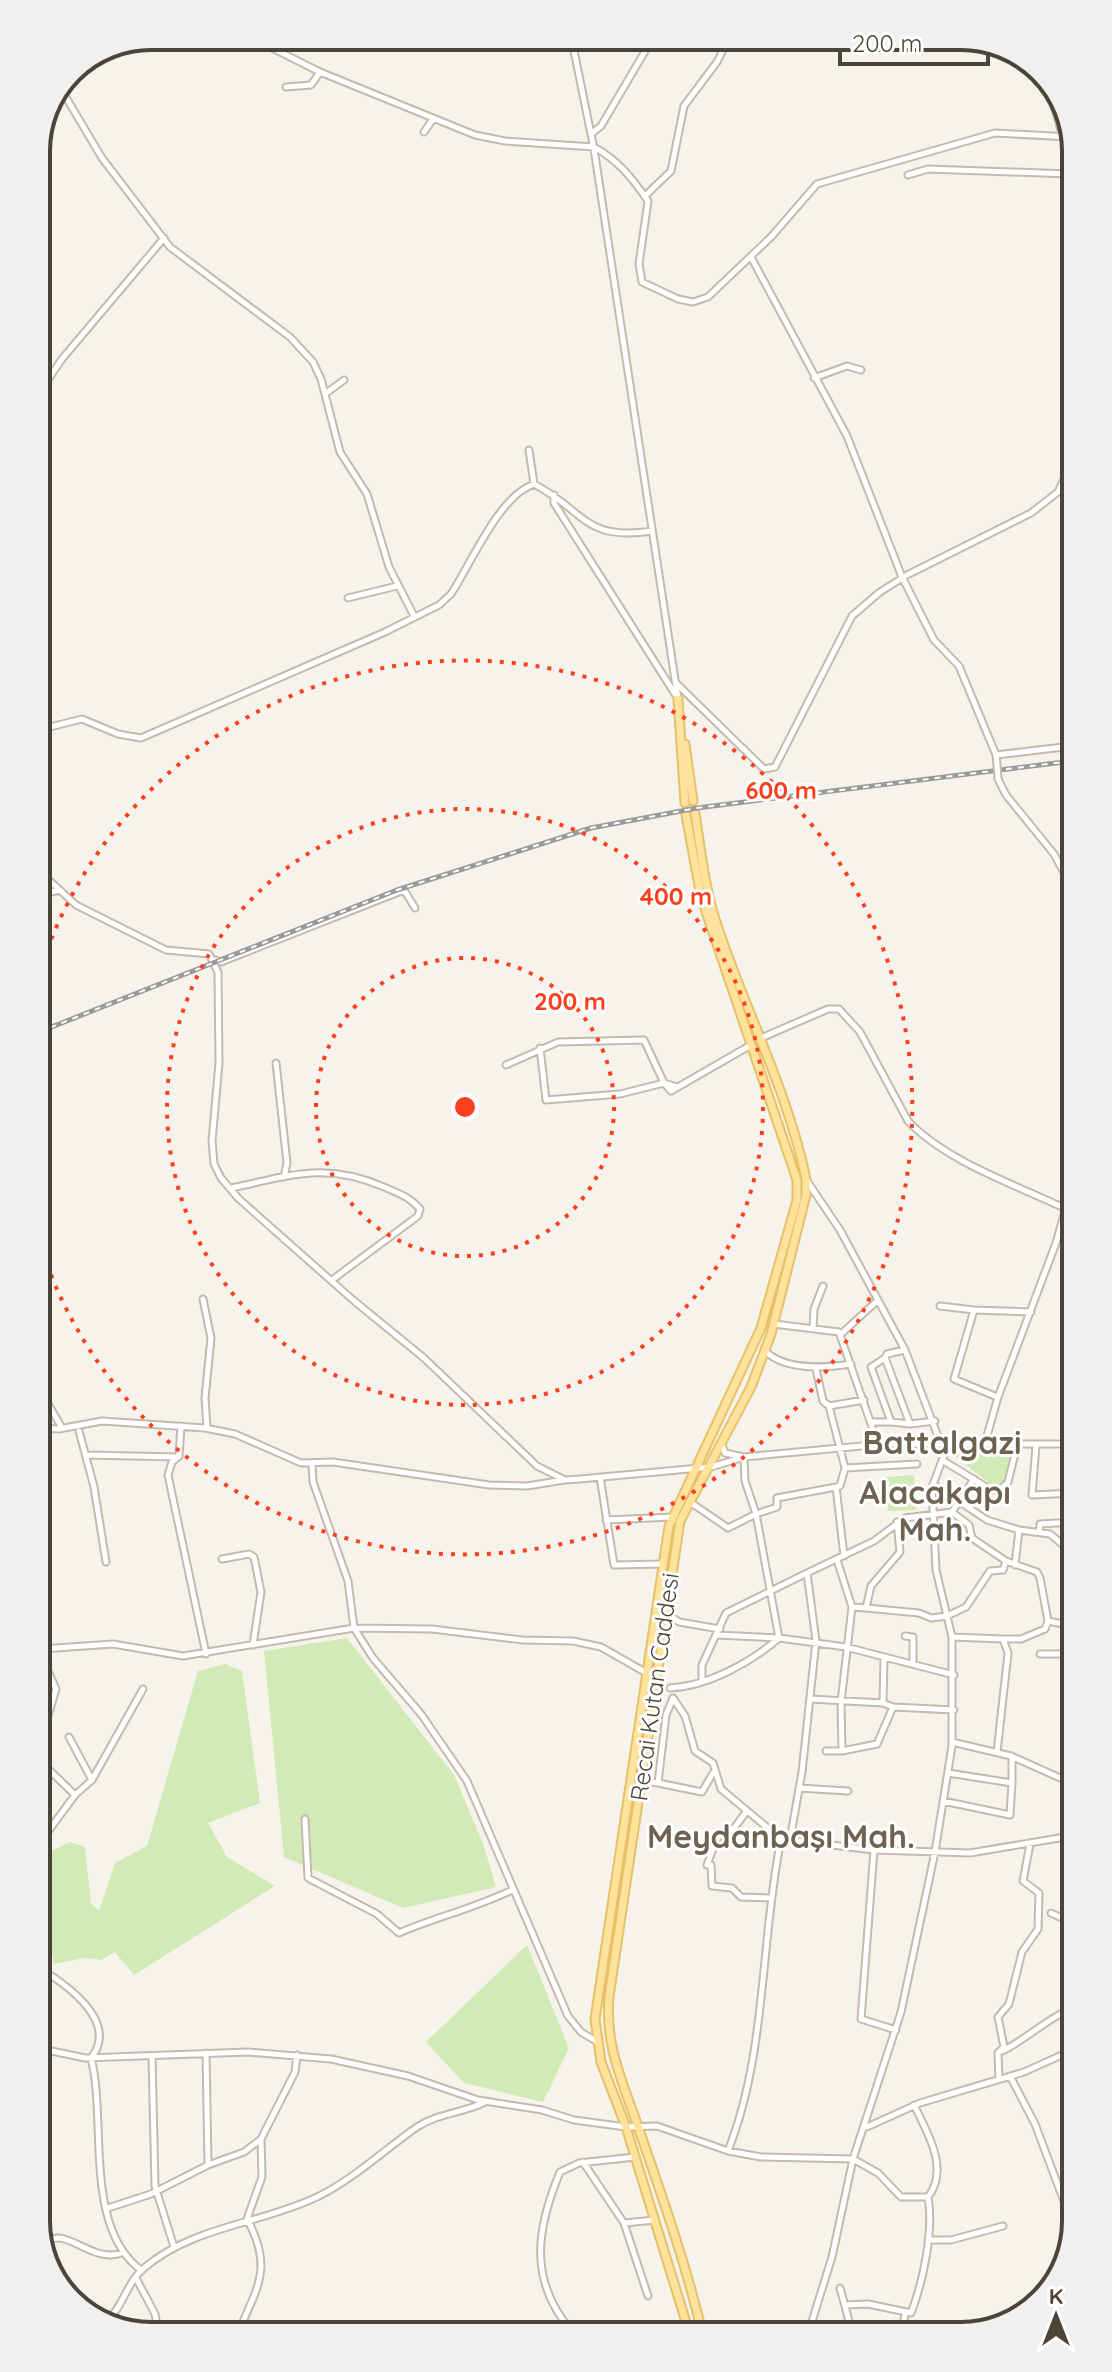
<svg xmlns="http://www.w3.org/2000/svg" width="1112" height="2372" font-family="Quicksand,sans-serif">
  <rect width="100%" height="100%" fill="#f6f3ec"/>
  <path fill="#d2eab5" d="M 955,1451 L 1007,1451 L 1010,1456 L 1003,1484 L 991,1484 L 954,1456 Z
    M 914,1475 L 915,1487 L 886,1489 L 886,1477 Z
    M 915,1497 L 916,1510 L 888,1511 L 887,1499 Z
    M 347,1638 L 454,1775 L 484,1846 L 496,1887 L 403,1908 L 284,1857 L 264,1651 Z
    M 225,1664 L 242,1671 L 260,1803 L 208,1823 L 227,1857 L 275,1886 L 134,1975 L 115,1952 L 101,1960 L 84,1958 L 54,1964 L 41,1904 L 41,1856 L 70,1842 L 85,1847 L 91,1903 L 99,1911 L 115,1863 L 147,1846 L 198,1671 Z
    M 527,1945 L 569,2048 L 543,2102 L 464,2083 L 426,2042 Z"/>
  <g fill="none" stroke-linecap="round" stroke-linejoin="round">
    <g stroke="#c2bbae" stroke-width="9">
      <path id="minor" d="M 257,36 L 264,44 L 320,72 L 475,135 L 505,141 L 594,147 C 618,160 633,179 648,201 L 639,264 L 642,282 L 678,299 L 693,302 L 708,297 L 771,237 L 817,184 L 995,133 L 1070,137
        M 552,36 L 560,41 L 572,41
        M 571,36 L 594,149 L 678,699
        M 730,37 L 748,36
        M 286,87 L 311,85 L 320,72
        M 61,89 L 102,158 L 170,247 L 290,337 L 313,362 L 321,379 L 340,452 L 367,494 L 389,567 L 414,616
        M 1051,95 L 1063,137
        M 424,132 L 433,119
        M 591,134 L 601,126 L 654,36
        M 908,175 L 928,169 L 1070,174
        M 645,196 L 671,171 L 684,106 L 717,62 L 730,36
        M 751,257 L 847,436 L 902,577 L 934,640 L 959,666 L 996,755
        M 814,378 L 847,366 L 861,370
        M 325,394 L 344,380
        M 37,396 L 62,359 L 164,238
        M 529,450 L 534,484
        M 554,495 L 554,503 L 675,694
        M 348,598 L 397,586
        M 676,683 L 764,769 L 775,767 L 852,616 L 880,592 L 907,575 L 1031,513 L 1058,492 L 1071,464
        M 38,730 L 82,719 L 118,734 L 141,738 L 385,632 L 439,605 L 451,594 C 472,562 499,496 534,484 C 587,512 583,541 652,531
        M 997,765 L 996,755 L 1072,746
        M 998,779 L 1006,795 L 1054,854 L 1070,884 L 1066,1018 L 1073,1095
        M 38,870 L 76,905 L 166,950 L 209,954 L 218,972 L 219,1063 L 212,1141 L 214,1164 L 221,1178 L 239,1199 L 353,1300 L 424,1358 L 537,1466 L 565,1480 L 580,1479 L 711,1467 L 744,1457 L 883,1444 L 1074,1444
        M 38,895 L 60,890
        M 215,960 L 221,962 L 404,890 L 415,908
        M 761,1038 L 828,1009 L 839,1009 L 860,1032 L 908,1121 C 947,1162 1014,1184 1064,1208
        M 540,1048 L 546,1100 L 620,1094 L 664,1083 L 677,1087
        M 276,1063 L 287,1163 L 284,1177
        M 506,1065 L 558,1042 L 644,1040 L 664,1083 L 671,1091 L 751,1045
        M 807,1181 L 840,1230 L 905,1350 L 939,1439 L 948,1445 L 932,1487 L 936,1570 L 952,1637 L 952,1746 L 935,1852 L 901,2012 L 853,2159 L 832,2257 L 809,2331
        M 231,1188 C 290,1176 325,1161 384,1187 C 398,1193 410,1197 420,1209 L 418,1216 L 332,1280
        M 203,1299 L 211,1338 L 205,1398 L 207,1428
        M 940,1306 L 974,1310
        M 774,1324 L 839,1332 L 878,1444
        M 813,1329 L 814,1309 L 823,1286
        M 840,1335 L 877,1301
        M 765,1351 C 786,1371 824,1368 851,1364
        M 885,1358 L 887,1354 L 905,1350
        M 816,1369 L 823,1401 L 829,1406
        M 40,1390 L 62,1428
        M 997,1397 L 954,1379 L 974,1310 L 1031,1312
        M 872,1422 L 891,1422 L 871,1367 L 885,1358 L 910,1424 L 935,1421
        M 891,1422 L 910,1424
        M 181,1426 L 179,1456 L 172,1462 L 168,1475 L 206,1654
        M 40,1428 L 59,1429 L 102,1421 L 205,1428 L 235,1434 L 301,1463 L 333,1462 L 489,1485 L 527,1486 L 564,1480
        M 79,1431 L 94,1487 L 106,1562
        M 985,1443 L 998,1397 L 1056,1243 L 1073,1183
        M 722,1445 L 725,1453 L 744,1457 L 745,1481 L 756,1514 L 777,1507 L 777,1498 L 836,1487 L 844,1556
        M 1036,1446 L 1032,1495 L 1074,1493
        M 87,1455 L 178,1457
        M 942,1460 L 988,1488 L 999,1491 L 1008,1482 L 1017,1446
        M 312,1464 L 313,1482 L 348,1581 L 354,1628 L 373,1658 L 421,1714 L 467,1781 L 568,2016 L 581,2032 L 596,2041
        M 845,1468 L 917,1464
        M 600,1477 L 614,1565 L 663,1564
        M 933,1484 L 987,1520 L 1019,1530
        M 836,1487 L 840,1486 L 845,1468 L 829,1406 L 864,1400
        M 690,1502 L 728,1528 L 756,1514 L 779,1638 L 717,1635
        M 952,1512 L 969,1525 L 972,1538 L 1006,1561 L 1037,1572 L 1040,1578 L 1048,1621 L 1045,1629 L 1021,1639 L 1003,1639
        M 606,1520 L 673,1517
        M 897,1522 L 900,1552 L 871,1586 L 866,1608 L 919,1613 L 931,1618 L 947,1616 L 966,1607 L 990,1571 L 1003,1570 L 1006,1561
        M 1039,1532 L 1040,1524 L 1074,1522
        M 222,1559 L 249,1554 L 254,1557 L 261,1592 L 253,1645
        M 837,1560 L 852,1607
        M 1015,1565 L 1019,1530 L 1050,1534 L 1074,1554
        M 866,1608 L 852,1607 L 841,1702 L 842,1751 L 877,1744 L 893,1707
        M 667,1613 L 679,1622 L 720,1629
        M 905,1636 L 913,1637 L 913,1664
        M 952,1637 L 1003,1639 L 1008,1653 L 997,1752
        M 41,1649 L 113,1644 L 183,1656 L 354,1628 L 432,1629 L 523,1640 L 573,1641 L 601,1647 L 657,1679
        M 1040,1654 L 1074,1654 L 1073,1626 L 1048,1621
        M 41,1655 L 56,1689 L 41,1740
        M 884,1657 L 883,1703 L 893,1707 L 954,1710
        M 702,1680 L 702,1665 L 726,1613 L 807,1573
        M 670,1688 C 708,1686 750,1663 779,1638 L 846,1647 L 954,1675
        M 810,1699 L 883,1703
        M 69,1737 L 92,1780
        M 952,1742 L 1011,1756 L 1067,1781
        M 826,1751 L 842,1751
        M 41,1762 L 75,1795 L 41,1841
        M 948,1773 L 1012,1783 L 1012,1756
        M 642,1781 L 658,1783 L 666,1715 L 673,1698 L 685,1716 L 695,1751 L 713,1763 L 721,1789 L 781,1839
        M 658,1783 L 702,1792 L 713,1773
        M 799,1788 L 848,1791
        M 75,1795 L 92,1780 L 143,1689
        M 943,1801 L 1010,1815 L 1012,1783
        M 746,1812 L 721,1846 L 714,1846 L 707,1865 L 711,1865 L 712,1886 L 732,1888 L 741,1897 L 769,1898
        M 305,1819 L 308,1878 L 377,1914 L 399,1933 C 436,1917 475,1908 512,1890
        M 1065,1837 L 1075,1837
        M 790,1840 L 802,1772 L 816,1641 L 807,1573 L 874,1541 L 905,1518 L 952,1512 L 974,1479
        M 874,1850 L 861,2019 L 896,2030
        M 1051,1913 L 1075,1924
        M 41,1969 C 70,1987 119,2023 91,2058 C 107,2119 83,2227 141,2270
        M 42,2049 L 85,2058 L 248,2052 L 331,2059 L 408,2076 L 478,2100 L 542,2110 L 574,2120 L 626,2127 L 657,2126 L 728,2151 L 761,2157 L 853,2159 L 878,2173 L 901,2197 L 928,2197 C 934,2231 923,2282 911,2313 L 868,2304 L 845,2305
        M 1002,2051 C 1025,2041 1054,2012 1075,2009
        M 206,2053 L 208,2165
        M 152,2056 L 155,2186 L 174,2247
        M 1010,2076 L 1035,2124 L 1074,2228
        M 999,2079 L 998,2053 L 1004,2047 L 998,2017 L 1009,2004 L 1022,1952 L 1038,1929 L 1039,1893 L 1023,1881 L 1030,1844
        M 914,2105 C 927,2132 950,2169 928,2197
        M 867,2127 L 920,2103 L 1024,2072 L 1075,2049
        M 728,2151 C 767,2052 760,1943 781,1839 L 874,1850 L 970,1853 L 1065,1837 L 1067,1781 L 1075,1762
        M 583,2162 L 624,2223 L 648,2296
        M 108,2208 L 151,2194 L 208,2165 L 244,2152 L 261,2139
        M 624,2223 L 655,2220
        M 49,2240 C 70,2230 92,2263 122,2253
        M 928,2240 L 951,2240 L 1003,2226
        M 136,2278 L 155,2314 L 159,2336
        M 840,2288 L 849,2321 L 845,2324
        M 106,2322 C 123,2308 126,2283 144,2268 C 193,2226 261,2224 317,2197 C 354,2179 384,2150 417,2127 C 438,2113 464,2113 485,2102
        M 811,2328 L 845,2324 L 850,2331
        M 902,2330 L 905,2315
        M 560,2333 L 568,2326
        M 573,2333 C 528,2281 536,2230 560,2172 L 579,2163 L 635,2157
        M 237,2335 C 257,2288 274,2268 247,2219 L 262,2177 L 261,2139 L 295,2072 L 297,2055"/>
    </g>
    <g stroke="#e6c16a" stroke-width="11">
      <path id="major" d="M 678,699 L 685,803
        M 685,744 L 693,801
        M 695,813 C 701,852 705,891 718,928 C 746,1012 788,1092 806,1179 L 806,1195 L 771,1334 L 751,1387 L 680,1521 L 609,1997 C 605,2044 621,2078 636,2121 C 660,2190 685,2261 702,2332
        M 686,815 L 701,897 L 797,1180 L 797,1200 L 761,1328 L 669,1526 L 595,2019 L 601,2062 L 626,2127 L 689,2332"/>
    </g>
    <use href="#minor" stroke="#fff" stroke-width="5"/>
    <use href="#major" stroke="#ffe39c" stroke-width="7"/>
    <g stroke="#9a9a9a" stroke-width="5">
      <path id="rail" d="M 39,1032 L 397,890 L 591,828 L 697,808 L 1072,761"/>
    </g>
    <use href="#rail" stroke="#fff" stroke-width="2" stroke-dasharray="6" stroke-linecap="butt"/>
    <g stroke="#c2bbae" stroke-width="9" stroke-linecap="butt">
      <path id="minor-bridge" d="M 997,765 L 998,779"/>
    </g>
    <use href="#minor-bridge" stroke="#fff" stroke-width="5"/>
  </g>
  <g fill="none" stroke="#fc3f1d" stroke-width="4" stroke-dasharray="4 8">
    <circle cx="465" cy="1107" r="149"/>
    <circle cx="465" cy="1107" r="298"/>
    <path d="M39 973A447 447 0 1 1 40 1245"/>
  </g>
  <g text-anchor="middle" stroke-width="6" stroke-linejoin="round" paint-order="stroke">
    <g font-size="24" fill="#4b4439" stroke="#fff">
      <text transform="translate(655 1687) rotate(-82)" y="8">Recai Kutan Caddesi</text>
    </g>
    <g font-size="32" font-weight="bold" fill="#6e6250" stroke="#fff">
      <text x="942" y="1454">Battalgazi</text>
      <text x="935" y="1504">Alacakapı<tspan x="935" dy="37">Mah.</tspan></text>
      <text x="781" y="1848">Meydanbaşı Mah.</text>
    </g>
  </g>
  <path d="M0 0H1112V2372H0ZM151 50H961A101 101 0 0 1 1062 151V2221A101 101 0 0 1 961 2322H151A101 101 0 0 1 50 2221V151A101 101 0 0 1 151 50Z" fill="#f1f0ef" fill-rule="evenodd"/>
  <path fill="none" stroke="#4b4439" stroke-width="4" d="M151 50H961A101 101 0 0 1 1062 151V2221A101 101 0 0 1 961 2322H151A101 101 0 0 1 50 2221V151A101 101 0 0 1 151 50Z"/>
  <circle cx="465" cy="1107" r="12" fill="#fc3f1d" stroke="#fff" stroke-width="4"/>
  <g font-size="24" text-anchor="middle" font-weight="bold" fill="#fc3f1d" stroke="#fff" stroke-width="6" stroke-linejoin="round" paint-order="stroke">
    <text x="781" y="799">600 m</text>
    <text x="676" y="905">400 m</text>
    <text x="570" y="1010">200 m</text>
  </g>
  <g transform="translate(1056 2316)" stroke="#ffffff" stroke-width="6" paint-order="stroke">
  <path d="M0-6L14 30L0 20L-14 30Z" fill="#4b4439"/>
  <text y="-12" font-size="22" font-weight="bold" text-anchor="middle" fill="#4b4439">K</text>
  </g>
  <path d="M840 52v12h148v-12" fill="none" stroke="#4b4439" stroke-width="4"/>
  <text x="852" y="52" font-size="24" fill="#4b4439" stroke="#ffffff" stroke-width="6" paint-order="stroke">200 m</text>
</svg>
